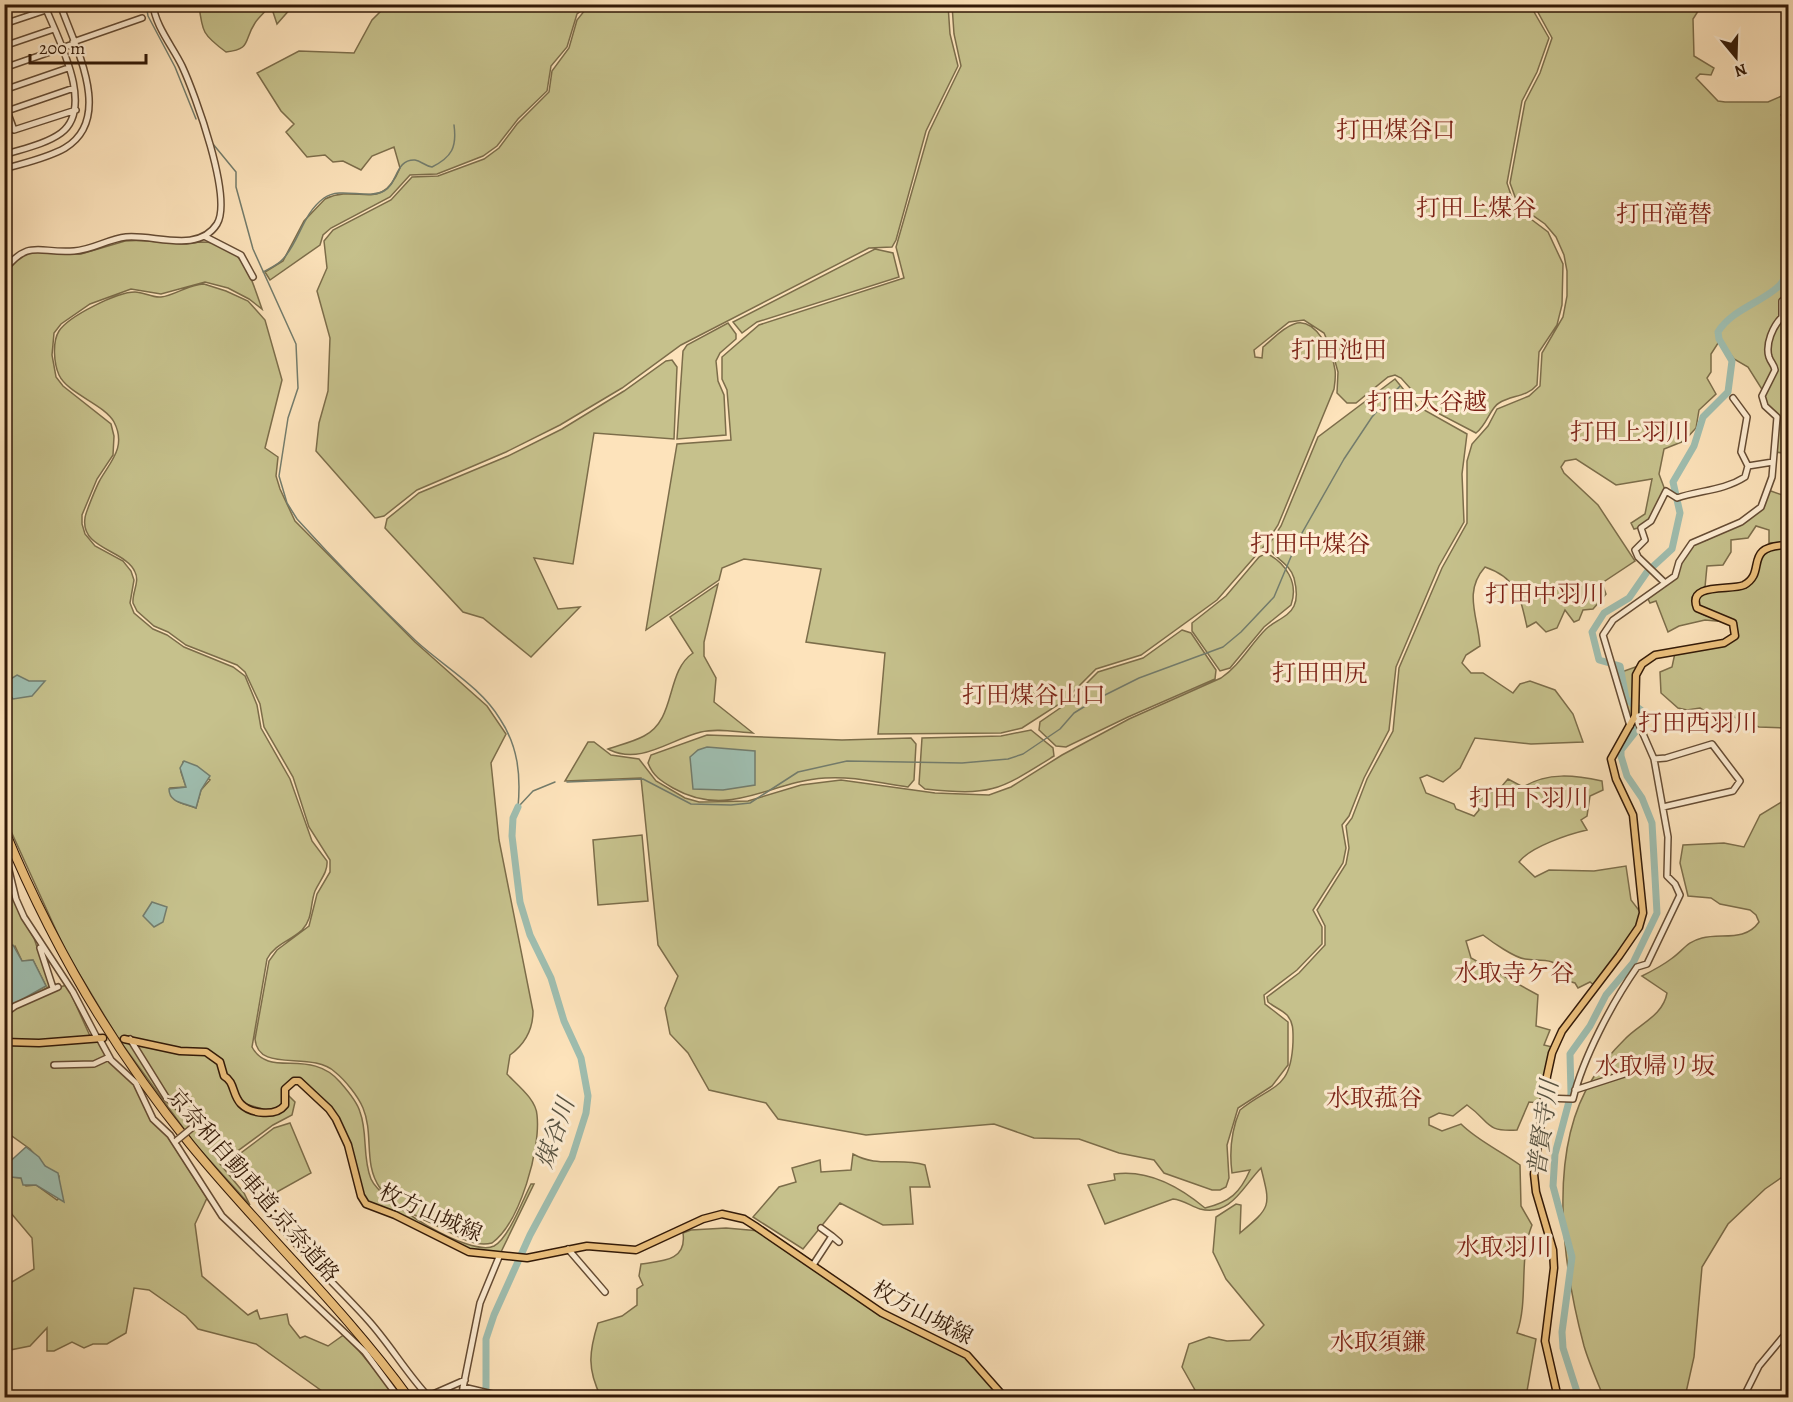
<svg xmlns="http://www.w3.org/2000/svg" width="1793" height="1402" font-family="Alegreya,'Noto Serif JP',serif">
  <rect width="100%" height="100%" fill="#fde3bb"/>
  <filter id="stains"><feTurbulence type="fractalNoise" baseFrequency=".00333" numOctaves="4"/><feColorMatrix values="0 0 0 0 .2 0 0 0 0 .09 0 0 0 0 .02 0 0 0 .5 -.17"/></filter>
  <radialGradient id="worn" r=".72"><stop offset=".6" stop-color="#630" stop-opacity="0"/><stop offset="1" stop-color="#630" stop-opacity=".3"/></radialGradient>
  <path fill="#c6c18c" stroke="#7c6d4a" stroke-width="1.5" fill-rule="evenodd" d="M 597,4 L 948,5 L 950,34 L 958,66 L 926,131 L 896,240 L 892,247 L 869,248 L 681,345 L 622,388 L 560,425 L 506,452 L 417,490 L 384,516 L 375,518 L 316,451 L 319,423 L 328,391 L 330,338 L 317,291 L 327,268 L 324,241 L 333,230 L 391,200 L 412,177 L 438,176 L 484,159 L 499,148 L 517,124 L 549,92 L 552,71 L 569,48 L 577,20 L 585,10 Z
    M 199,5 L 300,4 L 300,5 L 292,7 L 277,24 L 272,9 L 268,8 C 264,13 258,18 255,23 C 243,41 252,49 226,52 C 203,35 202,32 199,5 Z
    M 387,5 L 589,5 L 577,14 L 567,47 L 551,66 L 547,91 L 518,119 L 497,146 L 483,156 L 437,174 L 410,175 L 390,197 L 331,228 L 323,235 L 320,245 L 270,280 L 265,272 L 283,261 L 304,221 L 325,199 C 359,183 381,214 400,168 L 394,147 L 372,156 L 361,170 L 343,161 L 333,162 L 325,155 L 307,157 L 286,132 L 294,124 L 281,111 L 257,73 L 299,51 L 354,53 L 372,20 Z
    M 952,5 L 1530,5 L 1549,38 L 1537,72 L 1522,101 L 1507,183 L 1515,207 L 1548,232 L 1563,264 L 1562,305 L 1557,325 L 1539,352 L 1537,385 C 1527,397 1512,395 1499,403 C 1490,408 1487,425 1476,433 L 1428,408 L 1401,378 L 1395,375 L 1388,377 L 1356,403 L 1347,403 L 1337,393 L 1338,372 L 1333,354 L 1324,333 L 1304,320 L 1289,322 L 1254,350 L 1255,357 L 1262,358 L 1263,347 C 1272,340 1282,328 1294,324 C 1315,316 1333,353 1335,370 C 1336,376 1335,382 1334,389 L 1278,525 L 1265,545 L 1217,600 L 1141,655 L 1096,669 L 1064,701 L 1022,728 L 1001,733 L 878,734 L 885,653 L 806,642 L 821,569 L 744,559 L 722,568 L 719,580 L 646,630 L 677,444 L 731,440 L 727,390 L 722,379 L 722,357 L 759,325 L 904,278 L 896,247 L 929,132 L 961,66 L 954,34 Z
    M 1534,5 L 1702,5 L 1693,19 L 1694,56 L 1714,68 L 1711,75 L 1700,74 L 1696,78 L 1718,101 L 1725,102 L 1768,102 L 1784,95 L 1788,76 L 1788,109 L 1781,115 L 1784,120 L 1788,120 L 1788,294 L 1783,297 L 1781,316 L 1773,325 L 1768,341 L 1773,370 L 1763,391 L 1748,367 L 1734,359 L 1720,340 L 1711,354 L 1711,372 L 1707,378 L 1716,394 L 1699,410 L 1696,428 L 1684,441 L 1664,449 L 1659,474 L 1665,490 L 1645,526 L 1634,529 L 1631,523 L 1645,514 L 1652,479 L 1616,485 L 1576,459 L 1565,461 L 1561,467 L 1564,473 L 1598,505 L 1635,561 L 1602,583 L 1606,594 L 1593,609 L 1583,610 L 1579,620 L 1574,622 L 1565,610 L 1557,628 L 1546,632 L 1536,622 L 1527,627 C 1520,596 1517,578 1485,567 C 1463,592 1478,616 1480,646 L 1466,655 L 1462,663 L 1471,673 L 1483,673 L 1513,693 L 1520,684 L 1530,681 L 1555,690 L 1573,714 L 1583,742 L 1531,744 L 1475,738 L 1460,768 L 1443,782 L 1427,775 L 1420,778 L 1426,793 L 1454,804 L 1456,809 L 1474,816 L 1479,810 L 1476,801 L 1502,786 L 1508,779 L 1523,787 C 1548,772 1574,775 1602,781 L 1603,790 L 1590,796 L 1587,816 L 1581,820 L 1587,830 C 1569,834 1530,847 1519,862 L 1535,877 L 1549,870 L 1594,871 L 1626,866 L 1631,900 L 1641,913 L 1636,926 L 1595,986 L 1590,982 L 1578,988 L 1575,983 L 1568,981 C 1552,954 1551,963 1525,959 C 1515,958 1492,942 1483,935 L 1466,941 L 1471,958 L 1538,995 L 1536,1026 L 1550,1030 L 1544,1045 L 1552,1047 L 1540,1103 L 1529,1102 L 1517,1130 C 1484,1132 1491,1122 1467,1105 L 1453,1116 L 1439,1113 L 1429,1118 L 1429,1125 L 1442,1131 L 1461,1124 C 1478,1141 1501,1151 1520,1165 L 1521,1206 L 1532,1225 C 1518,1260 1529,1298 1517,1333 L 1536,1339 L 1526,1397 L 1384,1398 L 1365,1393 L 1350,1398 L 1199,1397 L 1182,1367 L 1189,1344 L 1209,1337 L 1227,1341 L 1250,1340 L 1264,1325 L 1226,1279 L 1213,1252 L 1216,1217 L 1236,1204 L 1241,1205 L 1240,1233 C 1271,1207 1271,1207 1261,1168 C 1243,1186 1231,1217 1200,1209 C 1191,1206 1183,1200 1173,1199 L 1105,1224 L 1088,1185 L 1115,1180 L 1114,1174 C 1148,1169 1180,1187 1205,1208 C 1230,1202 1240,1193 1250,1170 L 1232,1173 C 1229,1150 1231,1131 1240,1110 C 1272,1084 1291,1091 1293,1042 C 1293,1032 1294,1023 1287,1015 C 1282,1010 1274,1007 1268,1002 L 1267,997 L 1299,973 L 1325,945 L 1325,926 L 1317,910 L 1346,864 L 1349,848 L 1346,826 L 1352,818 L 1367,779 L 1393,731 L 1399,668 L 1442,568 L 1467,523 L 1467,461 L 1472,444 L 1488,426 L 1497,409 L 1529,396 L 1540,386 L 1542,353 L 1563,317 L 1567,296 L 1567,271 L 1564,255 L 1556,237 L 1545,224 L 1518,205 L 1510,183 L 1525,102 L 1540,73 L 1552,38 Z
    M 125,241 C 143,239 162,242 180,244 C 188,244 195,242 203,242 C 243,243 251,278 262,309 L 249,299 L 228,288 L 205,282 L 161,294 L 131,289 L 90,304 L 61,324 L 54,333 L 52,355 L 56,377 L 63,386 L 111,424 L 114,436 L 113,455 L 97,479 L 82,515 L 82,524 L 85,534 L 95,546 L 123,561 L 131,571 L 134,580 L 130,603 L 134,613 L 153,629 L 167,635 L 184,647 L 233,667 L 245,676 L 257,705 L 261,728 L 290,779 L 312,841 L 327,861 C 328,872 320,880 315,891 C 310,904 313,919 302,930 C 290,941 275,944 267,959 L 252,1047 C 269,1079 310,1047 340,1082 C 347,1090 357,1101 360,1112 C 368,1133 362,1157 371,1179 C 381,1202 470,1258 494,1246 C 509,1238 523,1199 531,1184 L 534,1184 L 501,1252 L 469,1250 L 365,1200 L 331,1107 L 304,1081 L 300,1079 L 282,1089 L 284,1102 L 273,1112 L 242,1103 L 216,1055 C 184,1050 149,1039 118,1038 L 66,952 L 5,818 L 5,274 L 20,257 L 32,252 L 81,254 ZM 183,762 L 210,780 L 201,790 L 196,808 C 183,803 172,804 170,788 L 186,787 L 181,772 Z
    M 875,249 L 893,253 L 899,277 L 757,322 L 742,333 L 733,322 Z
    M 204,284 L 226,291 L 248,301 L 265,320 L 282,380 L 265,448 L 278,457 L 276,476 L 280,489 L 295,521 L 415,642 L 487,706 L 506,734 L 491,763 L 499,840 L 533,1011 C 533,1029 525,1044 510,1055 L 507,1074 C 517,1085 536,1099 537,1115 C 541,1148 520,1223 492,1243 C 474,1248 456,1235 441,1228 C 421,1218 393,1207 380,1188 C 363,1164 374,1134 363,1108 C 358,1096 345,1080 335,1072 C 311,1050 258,1074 255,1039 L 269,961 L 277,950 L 309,926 L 317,894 L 330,872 L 330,860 L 309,827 L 293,777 L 264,727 L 260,704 L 245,672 L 237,665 L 186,645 L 168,632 L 154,626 L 137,611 L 133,603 C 132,592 140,582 135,572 C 126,550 80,549 85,518 C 85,514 97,485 100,480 C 110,462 127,447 114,422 C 104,404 68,394 59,375 C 54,364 52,342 59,331 C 69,316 117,292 135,292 C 144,292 152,298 161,297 C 176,295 189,284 204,284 Z
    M 1788,297 L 1788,460 L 1783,453 L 1775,452 L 1778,417 L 1766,406 L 1763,396 L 1776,371 C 1768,351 1768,334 1783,317 L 1782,305 Z
    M 728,323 L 736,334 L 736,339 L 720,353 L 716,361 L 718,381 L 724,395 L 726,435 L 677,439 L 683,351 L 687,345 Z
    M 672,360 L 677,367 L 674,439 L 594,433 L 573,564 L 534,558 L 558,609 L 580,607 L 531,657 L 483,618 L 463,612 L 385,528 L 387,519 L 419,493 L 508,456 L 562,429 L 624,391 L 666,361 Z
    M 1395,379 L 1417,406 L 1467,434 L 1462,474 L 1464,522 L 1439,566 L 1396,667 L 1389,730 L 1364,778 L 1349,816 L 1342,825 L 1346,848 L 1343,863 L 1313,910 L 1322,927 L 1322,944 L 1297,970 L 1264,995 L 1265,1004 L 1288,1022 L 1288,1065 L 1272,1086 L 1238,1108 L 1227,1145 L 1229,1178 L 1226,1187 L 1220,1190 L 1212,1190 L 1164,1173 L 1154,1160 L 1119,1153 L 1079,1139 L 1034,1138 L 994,1124 L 866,1135 L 778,1119 L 766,1103 L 709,1090 L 688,1053 L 670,1034 L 665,1008 L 678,976 L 658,945 L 641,778 L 565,781 L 588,742 L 594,742 L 611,755 L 639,759 L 656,781 L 685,798 L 699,802 L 748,801 L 801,785 L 841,780 L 935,793 L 989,795 L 1011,787 L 1062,755 L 1129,719 L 1221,678 C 1240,665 1250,645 1266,629 C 1274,621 1289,617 1294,606 C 1298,598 1296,586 1294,578 C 1289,562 1274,559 1268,546 L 1281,526 L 1318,437 Z
    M 1768,490 L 1788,497 L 1788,542 L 1769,543 L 1769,530 L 1756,526 L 1748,538 L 1731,540 L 1731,552 L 1723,565 L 1707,566 L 1705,587 C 1700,589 1696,591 1694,596 C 1686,615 1716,618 1727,622 L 1705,620 L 1679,626 L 1668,632 L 1656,601 L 1650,603 L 1647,597 L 1672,581 L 1692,544 L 1707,540 L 1762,507 Z
    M 1788,548 L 1788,728 L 1759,727 L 1729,715 L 1716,717 L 1700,708 L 1687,710 L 1678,708 L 1661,693 L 1660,672 L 1672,667 L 1675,653 L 1725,646 L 1738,637 L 1735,621 L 1700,606 L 1699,597 L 1704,593 L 1745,587 L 1763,555 L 1768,549 Z
    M 1266,553 C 1286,563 1299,583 1291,605 L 1264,627 L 1230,668 L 1220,671 L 1192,631 L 1192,623 L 1226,596 L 1259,557 Z
    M 718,584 L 704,642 L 704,656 L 716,678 L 714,702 L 753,733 C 736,732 717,728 701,732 C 671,739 641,765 610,750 L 608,749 C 619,745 633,742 644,736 C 677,719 665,672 693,653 L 670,617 Z
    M 1182,630 L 1191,633 L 1216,670 L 1215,679 L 1128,717 L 1066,747 L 1056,746 L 1039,730 L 1040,722 L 1066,704 L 1098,672 L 1143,658 Z
    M 1638,666 C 1629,684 1638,703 1630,720 L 1616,674 Z
    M 1031,730 L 1053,748 L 1054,756 C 998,791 992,796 925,789 L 919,784 L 922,738 L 1001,736 Z
    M 707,735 L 842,740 L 911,738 L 916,744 L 914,780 L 908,787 C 879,783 854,776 825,778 C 770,781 729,820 673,788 C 661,781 653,776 648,763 L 651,755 Z
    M 1788,798 L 1788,1173 L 1765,1189 L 1728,1224 L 1702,1267 L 1694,1357 L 1685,1397 L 1604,1398 C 1597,1381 1589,1363 1584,1346 C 1563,1267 1546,1151 1593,1078 C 1601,1065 1614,1050 1625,1039 C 1639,1024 1663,1016 1667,993 L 1642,976 C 1652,971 1662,966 1671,959 C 1683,951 1686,942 1702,938 C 1722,933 1745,942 1759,922 L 1756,915 L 1750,910 L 1720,904 L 1711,898 L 1688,896 L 1680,863 L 1683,845 L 1724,843 L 1744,847 L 1760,815 Z
    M 642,835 L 648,901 L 598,905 L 593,840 Z
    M 5,857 L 22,918 L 34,938 L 50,986 L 5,1013 L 5,1009 L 46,986 L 33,960 L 22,961 L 15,946 L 6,952 L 9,962 L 5,966 Z
    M 67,985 L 90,1036 L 39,1042 L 5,1041 L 4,1015 L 53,989 Z
    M 97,1040 L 131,1079 L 207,1198 L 195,1224 L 202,1276 L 248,1315 L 257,1310 L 260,1319 L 287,1314 L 289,1324 L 300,1338 L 305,1336 L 328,1346 L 345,1334 L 394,1393 L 393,1396 L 329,1396 L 256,1344 L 198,1329 L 186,1316 L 149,1290 L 134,1288 L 126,1333 L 107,1344 L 93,1344 L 84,1348 L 72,1342 L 54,1351 L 47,1351 L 47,1328 L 30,1346 L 5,1351 L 5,1286 L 34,1269 L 32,1238 L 5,1206 L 4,1171 L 11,1177 L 21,1178 L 26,1186 L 36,1185 L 57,1200 L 62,1195 L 58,1185 L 59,1176 L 45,1166 L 30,1149 L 5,1131 L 5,1043 Z
    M 120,1041 L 199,1052 L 214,1058 L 240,1106 L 273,1115 L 285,1109 L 285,1092 L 295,1102 L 292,1115 L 273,1125 L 220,1164 L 244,1193 L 250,1205 L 195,1144 Z
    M 290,1123 L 311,1173 L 259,1202 L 232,1171 L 233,1159 L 274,1128 Z
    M 853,1154 C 878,1168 899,1157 925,1165 L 930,1187 L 910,1187 L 913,1224 L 883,1225 L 840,1203 L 803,1249 L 753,1217 L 779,1187 L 796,1182 L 792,1168 L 820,1160 L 821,1172 L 851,1170 Z
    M 726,1228 L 760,1231 L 802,1254 L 849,1292 L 962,1354 L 1001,1397 L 601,1397 C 587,1369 589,1352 598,1323 L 622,1316 L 637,1305 L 637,1289 L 643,1285 L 639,1276 L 641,1264 C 662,1261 687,1261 683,1233 L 691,1230 Z"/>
  <path fill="#9fbeb0" stroke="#737c6c" stroke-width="1.5" d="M 17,675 L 29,681 L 45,681 L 32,696 L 13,699 L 10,695 L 9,680 Z
    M 707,747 L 755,751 L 755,785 L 723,790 L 693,789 L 690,757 L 698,750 Z
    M 184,761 L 197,766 L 210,776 L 201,790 L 196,808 C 185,803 169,803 169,789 L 186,787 L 180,768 Z
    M 152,902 L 167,907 L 163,922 L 154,927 L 143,916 Z
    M 13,945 L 22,961 L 33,960 L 46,986 L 5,1009 L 5,966 L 9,962 L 6,952 L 8,946 Z
    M 26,1147 L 39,1157 L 45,1166 L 58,1173 L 64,1202 L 36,1185 L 23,1185 L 21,1178 L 11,1177 L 5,1171 L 5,1166 Z"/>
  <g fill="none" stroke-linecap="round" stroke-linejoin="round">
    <path stroke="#737c6c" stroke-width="1.5" d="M 146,4 L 148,16 L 175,67 L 196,119
      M 213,144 L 236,172 L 236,187 L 253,249 L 296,344 L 298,388 L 288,418 L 279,476 L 287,503 L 297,519 C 335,561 375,602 416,641 C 443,666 481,687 500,719 C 518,746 521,775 518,807
      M 263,272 C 270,268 278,265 283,259 C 300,241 302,214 324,198 C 341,186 367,200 384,191 C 398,184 395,159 415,160 C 421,161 425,166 432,167 C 452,157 457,147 454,125
      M 567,782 L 643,779 L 691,804 L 731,805 L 750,803 L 798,772 L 847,761 L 962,763 L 1008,759 L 1023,754 L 1060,729 L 1074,713 L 1095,700 L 1139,678 L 1223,647 L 1241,632 L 1274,597 L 1298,540 L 1344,459 L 1372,417 L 1400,386
      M 519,806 L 533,791 L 555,782"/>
    <path stroke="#9fbeb0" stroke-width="7" d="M 486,1398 L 486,1339 L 494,1315 L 530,1235 L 572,1157 L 586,1113 L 588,1096 L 581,1058 L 564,1021 L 551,978 L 530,935 L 520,902 L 512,836 L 513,818 L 518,807
      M 1579,1398 L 1563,1348 L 1562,1332 L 1572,1257 L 1553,1186 L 1555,1154 L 1571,1094 L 1570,1054 L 1590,1026 L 1606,995 L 1633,963 L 1657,913 L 1652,823 L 1642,798 L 1627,776 L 1621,756 L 1621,750 L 1636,731 L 1641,710 L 1626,699 L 1620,666 L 1599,660 L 1592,632 L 1604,613 L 1629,598 L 1647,572 L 1672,549 L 1680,513 L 1673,482 L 1694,446 L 1703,417 L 1728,392 L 1732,361 L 1719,339 L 1718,332 C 1731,310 1761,303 1779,286 C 1789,277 1782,265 1788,255"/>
    <path stroke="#d4bb97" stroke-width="6" stroke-dasharray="6 3" stroke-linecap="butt" d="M 103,1038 L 124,1039"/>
    <g stroke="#654c34" stroke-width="8">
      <path id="minor" d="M 4,24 L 46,10
        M 73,42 L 142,18
        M 4,46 L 54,29
        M 4,68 L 73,44
        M 74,88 L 7,111 L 14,130 L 76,110
        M 4,90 L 68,68
        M 4,124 L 7,132 L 4,133
        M 4,155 C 22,149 46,144 61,133 C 96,107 57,37 44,4
        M 4,169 C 24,163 48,158 65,148 C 115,118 74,45 60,4
        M 204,236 L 241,255 L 253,277
        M 4,270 C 30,238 39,254 74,251 C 92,250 108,239 126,237 C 154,234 198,254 217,224 C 233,198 195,94 182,66 C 173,47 155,26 153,4
        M 1733,398 L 1747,417 L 1741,452 L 1748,466
        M 1665,583 L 1638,557 L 1635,550 L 1645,540 L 1641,528 L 1651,521 L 1666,491 L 1677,498 C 1700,490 1723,491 1745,477 L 1748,466 L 1773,462
        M 1630,726 L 1603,635 L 1613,620 L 1675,576 L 1679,562 L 1692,543 L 1741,522 L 1761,507 L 1772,477 L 1777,417 L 1765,406 L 1762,396 L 1775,370 C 1774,364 1771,363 1769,357 C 1765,344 1773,326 1782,317 L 1782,301 L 1788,296
        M 1654,759 L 1666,758 L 1712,744 L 1740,781 L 1733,791 L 1663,807
        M 4,850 L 16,899 L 24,917 L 73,992 L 97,1038
        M 40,948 L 53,988
        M 4,1014 L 15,1006 L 58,987
        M 99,1038 L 111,1060 L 136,1083 L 153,1119 L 170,1135 L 222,1216 L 365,1352 L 399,1398
        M 130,1039 L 166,1097 L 185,1113 L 193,1127
        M 54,1065 L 94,1064 L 109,1057
        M 1575,1090 L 1646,1067 L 1658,1060
        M 1544,1098 L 1573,1099 C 1583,1058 1612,1003 1637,967 L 1647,964 L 1680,895 L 1675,884 L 1667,876 L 1668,837 L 1654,759 L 1637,720 L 1633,719
        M 280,1225 C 305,1257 339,1288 367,1319 C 389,1343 405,1371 427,1395
        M 821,1228 L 832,1236
        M 568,1249 L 605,1292
        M 813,1265 L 832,1236 L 839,1242
        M 463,1387 L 510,1398
        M 424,1398 L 465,1380
        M 461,1398 L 480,1303 L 499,1257
        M 1743,1398 L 1759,1366 L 1783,1337 L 1788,1335"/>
    </g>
    <g stroke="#321907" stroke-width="9">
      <path id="major" d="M 124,1039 L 180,1051 L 206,1052 L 220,1062 L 224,1076 C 235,1082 232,1095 241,1104 C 251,1114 276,1117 285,1105 L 285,1089 L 294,1081 L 299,1081 L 329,1109 L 336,1119 L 348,1145 L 361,1196 L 366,1204 L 395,1215 L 469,1252 L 527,1258 L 587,1246 L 636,1250 L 703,1219 L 722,1214 L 744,1219 L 755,1226 L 882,1313 L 967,1355 L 1005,1398
        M 4,1042 L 39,1043 L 103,1038
        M 1355,1398 L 1372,1398
        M 1558,1398 L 1545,1341 L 1554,1268 L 1553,1250 L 1536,1192 L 1534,1174 L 1547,1076 L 1552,1053 L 1562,1031 L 1619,956 L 1639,927 L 1643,913 L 1633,815 L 1616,779 L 1611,759 L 1635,716 L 1636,675 L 1642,664 L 1655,655 L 1724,643 L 1735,636 L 1733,623 L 1697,608 C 1687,582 1731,591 1744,585 C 1768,572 1741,546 1788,545"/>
    </g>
    <g stroke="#321907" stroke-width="10">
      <path id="highway" d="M 4,829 C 51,943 113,1049 190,1144 C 261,1231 343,1307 409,1398"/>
    </g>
    <use href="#minor" stroke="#feedd3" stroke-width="5"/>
    <use href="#major" stroke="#eec27e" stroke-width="6"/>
    <use href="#highway" stroke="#eec27e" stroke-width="8"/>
    <g stroke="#654c34" stroke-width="8" stroke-linecap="butt">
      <path id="minor-bridge" d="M 176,1141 L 193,1127"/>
    </g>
    <use href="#minor-bridge" stroke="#feedd3" stroke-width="5"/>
  </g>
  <g text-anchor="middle" stroke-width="6" stroke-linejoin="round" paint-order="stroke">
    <g font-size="22" fill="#321907" stroke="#feedd3">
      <text transform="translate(254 1185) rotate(49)" y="8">京奈和自動車道;京奈道路</text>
      <text transform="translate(431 1212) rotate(24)" y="8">枚方山城線</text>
      <text transform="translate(923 1312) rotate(28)" y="8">枚方山城線</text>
    </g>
    <g font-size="24" fill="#7a1f14" stroke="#feedd3">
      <text x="1396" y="138">打田煤谷口</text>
      <text x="1476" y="216">打田上煤谷</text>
      <text x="1664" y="222">打田滝替</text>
      <text x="1339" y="358">打田池田</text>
      <text x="1427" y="410">打田大谷越</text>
      <text x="1630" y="440">打田上羽川</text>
      <text x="1310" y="552">打田中煤谷</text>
      <text x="1545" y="602">打田中羽川</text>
      <text x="1320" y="681">打田田尻</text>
      <text x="1034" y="703">打田煤谷山口</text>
      <text x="1698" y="731">打田西羽川</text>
      <text x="1529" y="806">打田下羽川</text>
      <text x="1514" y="981">水取寺ケ谷</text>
      <text x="1655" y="1074">水取帰リ坂</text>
      <text x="1374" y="1106">水取菰谷</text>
      <text x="1504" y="1255">水取羽川</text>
      <text x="1378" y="1350">水取須鎌</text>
    </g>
    <g font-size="24" font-style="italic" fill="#585342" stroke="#feedd3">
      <text transform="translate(1543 1128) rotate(-82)" y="8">普賢寺川</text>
      <text transform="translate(555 1133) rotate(-71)" y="8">煤谷川</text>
    </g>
  </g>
  <rect width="1793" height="1402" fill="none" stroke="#fde3bb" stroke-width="24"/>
  <rect x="6" y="6" width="1781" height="1390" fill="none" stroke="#321907" stroke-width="3"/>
  <rect x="12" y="12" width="1769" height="1378" fill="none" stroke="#321907" stroke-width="1.5"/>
  <g transform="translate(1736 57) rotate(161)" stroke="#feedd3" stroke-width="4.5" paint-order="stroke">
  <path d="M0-4.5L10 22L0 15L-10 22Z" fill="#321907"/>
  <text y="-9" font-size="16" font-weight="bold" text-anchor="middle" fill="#321907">N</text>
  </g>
  <path d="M30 54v9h116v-9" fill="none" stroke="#321907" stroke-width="3"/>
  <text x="39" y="54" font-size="18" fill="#321907" stroke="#feedd3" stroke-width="4.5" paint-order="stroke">200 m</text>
  <rect width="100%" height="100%" filter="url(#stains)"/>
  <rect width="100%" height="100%" fill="url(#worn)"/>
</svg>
